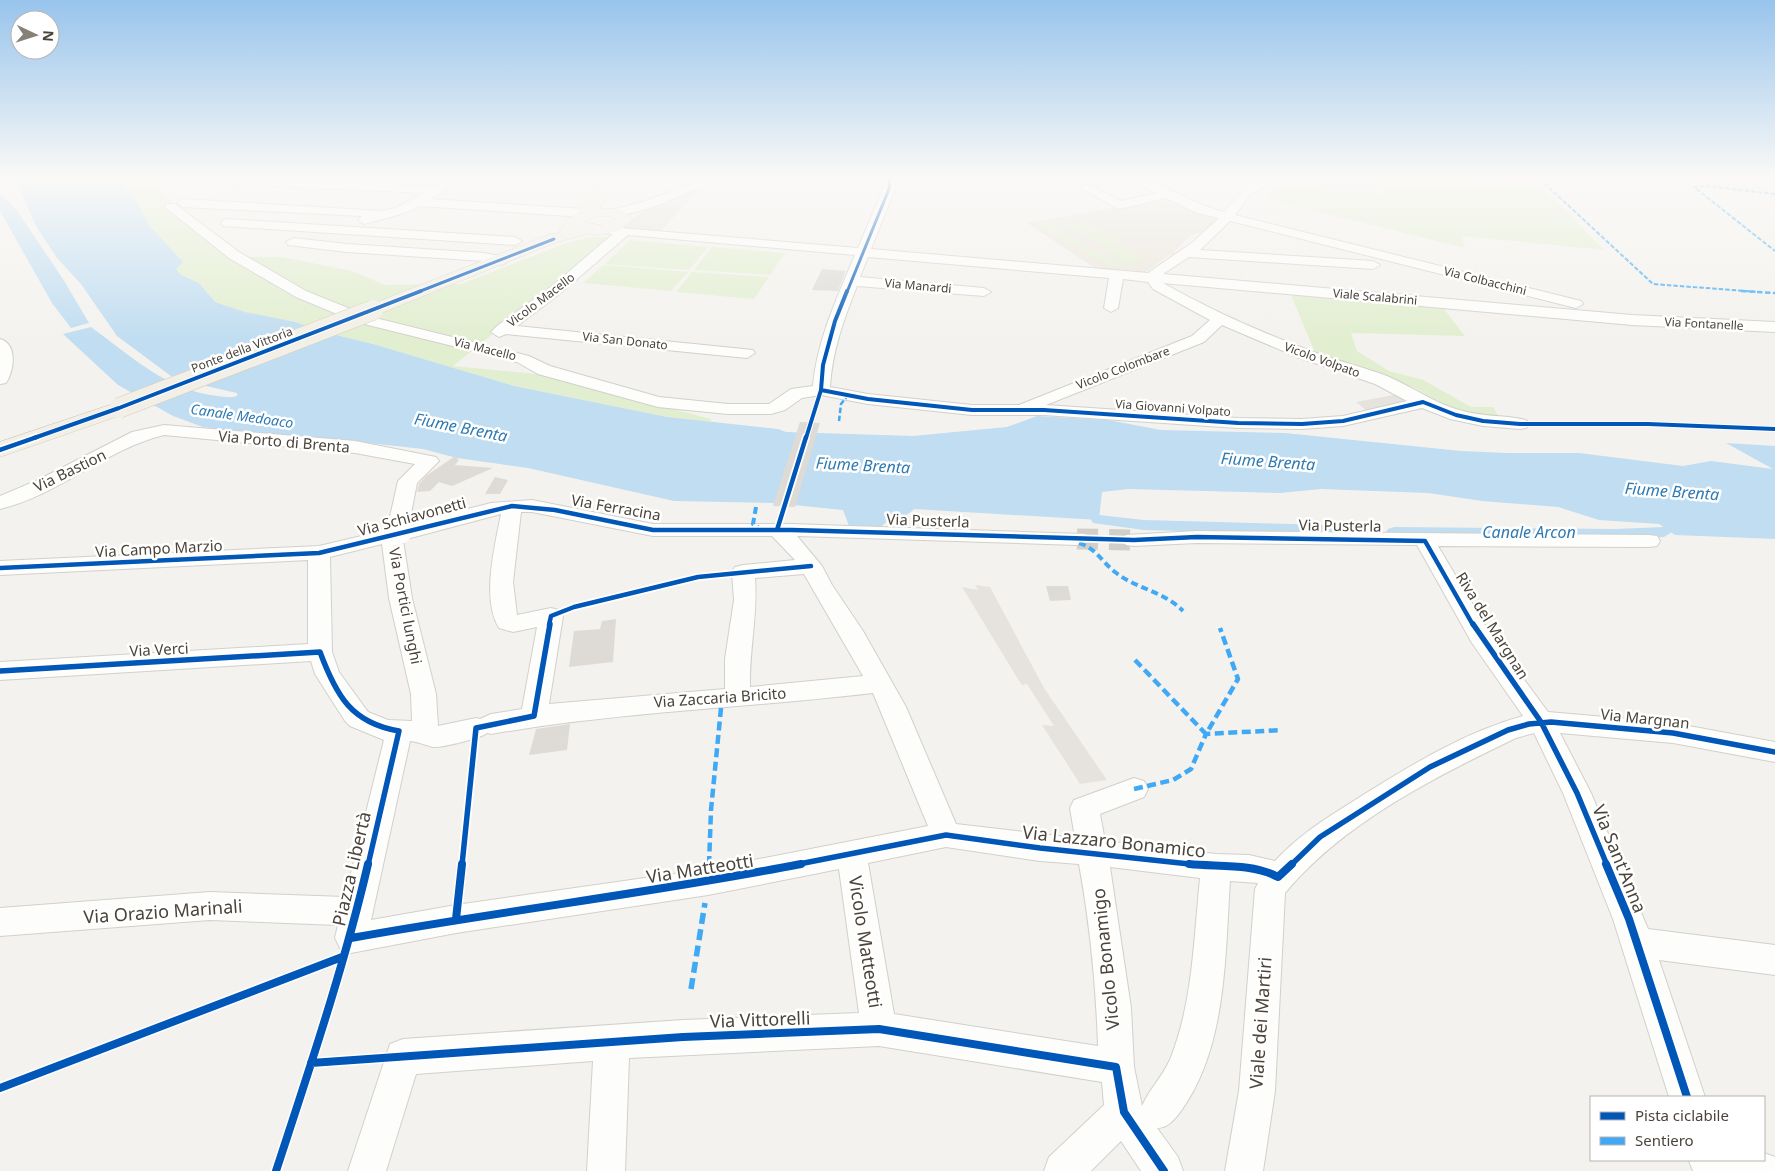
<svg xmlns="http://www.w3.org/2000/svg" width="1775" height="1171" font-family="'Noto Sans',sans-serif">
  <rect width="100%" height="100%" fill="#f4f2ee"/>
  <path fill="#eae5da" d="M 1161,199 L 1219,219 L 1204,232 L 1191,235 L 1174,252 L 1176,254 L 1169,255 L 1143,274 L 1098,270 L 1027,223 Z"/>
  <path fill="#e1eecf" d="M 114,177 L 149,177 L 176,206 L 244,257 L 282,257 L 352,271 L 385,285 L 461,284 L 566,243 L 590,237 L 613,237 L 453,366 L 537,374 L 711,419 L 710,422 L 667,417 L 514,386 L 373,344 L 245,312 L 215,302 L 199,283 L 181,275 L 175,268 L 182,261 L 149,225 L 124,186 Z
    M 1380,177 L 1454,177 L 1541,185 L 1604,250 L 1462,236 L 1465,248 L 1275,201 L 1275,198 L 1270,197 L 1270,186 L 1275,186 L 1276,184 L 1383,193 Z
    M 1045,222 L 1121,265 L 1112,267 L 1037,223 Z
    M 1087,223 L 1122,243 L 1105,246 L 1070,226 Z
    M 630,240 L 708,247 L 689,270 L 605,264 Z
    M 712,247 L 785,253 L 770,275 L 694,270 Z
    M 1121,247 L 1145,260 L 1127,264 L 1104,250 Z
    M 603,265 L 688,272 L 671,291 L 583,283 Z
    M 692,272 L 769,277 L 754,299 L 676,292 Z
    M 1291,295 L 1443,308 L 1465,336 L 1351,333 L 1357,351 L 1389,371 L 1423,380 L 1471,407 L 1493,407 L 1500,419 L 1482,417 L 1449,408 L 1415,388 L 1383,375 L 1316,355 Z"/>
  <path fill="#e6e3df" d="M 1284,177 L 1374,177 L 1377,191 L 1283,182 Z
    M 688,192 L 697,192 L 660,232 L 624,228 L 626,223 L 651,206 Z
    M 1404,393 L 1444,408 L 1368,412 L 1356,402 Z
    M 975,585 L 990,587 L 1044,688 L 1107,780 L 1080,784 L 1042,725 L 1054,726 L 1027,684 L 1022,685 L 1016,676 L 962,587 L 978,590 Z"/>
  <path fill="#c0ddf1" d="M 14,177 L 114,177 L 136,200 L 149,225 L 183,262 L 176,269 L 181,275 L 199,283 L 215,302 L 245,312 L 295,322 L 332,334 L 373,344 L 514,386 L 667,417 L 778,429 L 786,432 L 913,436 L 1007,427 L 1037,416 L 1108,420 L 1161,430 L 1285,433 L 1461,451 L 1507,453 L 1579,453 L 1683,466 L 1711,461 L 1773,469 L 1726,443 L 1775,446 L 1775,539 L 1675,535 L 1659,524 L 1599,520 L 1558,507 L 1482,501 L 1428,493 L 1321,489 L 1280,493 L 1128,489 L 1102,492 L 1099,520 L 914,509 C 902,521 895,513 882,526 L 849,526 L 843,510 L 773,503 L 674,501 L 528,468 L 457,458 L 423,449 L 313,437 L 249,434 L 203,427 L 173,416 L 118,385 L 63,334 L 91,327 C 131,356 167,391 218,396 C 225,397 231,398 237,396 L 237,393 L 175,379 L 117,336 L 81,284 L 57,258 L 37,228 Z
    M 0,193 L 16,209 L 63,279 L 89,323 L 71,328 L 52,303 L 0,211 Z"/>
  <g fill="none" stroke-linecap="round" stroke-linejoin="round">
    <path fill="#c0ddf1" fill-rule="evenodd" d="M 1099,515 L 1144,520 L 1366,526 L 1374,531 L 1366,536 L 1144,530 L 1093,523 L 1091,520 L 1093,517 Z
      M 1394,527 L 1616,529 L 1664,527 L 1672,532 L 1664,537 L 1616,539 L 1388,535 L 1386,532 L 1388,529 Z"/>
  </g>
  <path fill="#dedbd6" d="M 822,269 L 846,271 L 838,291 L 812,290 Z
    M 800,422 L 820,423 L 795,507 L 773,506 Z
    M 455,456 L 459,460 L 455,465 L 493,468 L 452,486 L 439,482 L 430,491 L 417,492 L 419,484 L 426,476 Z
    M 495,477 L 508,480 L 500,494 L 485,494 Z
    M 1046,586 L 1068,586 L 1071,600 L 1050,601 Z
    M 616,619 L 613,662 L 569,667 L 574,631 L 600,629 L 602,621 Z
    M 570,724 L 567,750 L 529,755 L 536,729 Z"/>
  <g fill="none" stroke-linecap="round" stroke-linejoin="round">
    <path stroke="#d2cfca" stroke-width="21" stroke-dasharray="21 11" stroke-linecap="butt" d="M 1077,539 L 1134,540"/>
    <g stroke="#d2d0cb" stroke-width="2">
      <path id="minor" d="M 163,177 L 217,177 L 435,186 L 449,177 L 463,177 L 431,199 L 584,209 L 590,213 L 584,217 L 420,206 C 402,215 383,219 364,224 L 358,220 L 362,216 L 183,207 L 177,203 L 183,199 L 381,211 L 396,208 L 424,193 L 168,181 L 164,180 Z
        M 710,177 L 726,177 L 648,209 L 614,217 L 608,213 L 610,210 L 640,203 Z
        M 884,177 L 896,177 L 895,189 L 871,249 L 1148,273 L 1193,242 L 1219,218 L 1197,213 L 1166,198 L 1119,209 L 1082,189 L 1082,185 L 1090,185 L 1121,201 L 1156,193 L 1119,177 C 1154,175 1190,204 1224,212 C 1239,194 1252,177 1277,177 L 1249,196 L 1235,215 L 1581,301 L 1583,304 L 1576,308 L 1230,221 L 1200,250 L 1373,261 L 1380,265 L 1373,269 L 1189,257 L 1163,274 L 1632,315 L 1775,322 L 1775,332 L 1632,325 L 1163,283 C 1209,309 1258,331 1308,350 C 1333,360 1361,366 1387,376 C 1413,387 1435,404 1463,411 C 1484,417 1506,415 1526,420 L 1529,424 L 1526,428 L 1520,429 L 1483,426 L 1450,419 L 1422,408 L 1343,426 L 1302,429 L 1238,428 L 1044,415 L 972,415 L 868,404 L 821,395 L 802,398 L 785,410 L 771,414 L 728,414 L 658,407 L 538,374 L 517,362 L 340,318 L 337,314 L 296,297 L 229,258 L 165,207 L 167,204 L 175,204 L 239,252 L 306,291 L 348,308 L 351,312 L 529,356 L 550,366 L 659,397 L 728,404 L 769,404 L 791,389 L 813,386 C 817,340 837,298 855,255 L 628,235 L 562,292 L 517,326 L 753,350 L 755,353 L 747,358 L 506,334 L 499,337 L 491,332 L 497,326 L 552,286 L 613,234 L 596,232 L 594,229 L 596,226 L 858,248 L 883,189 ZM 868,257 L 1109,278 L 1104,308 L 1111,312 L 1118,308 L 1123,279 L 1148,282 L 1153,289 L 1210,320 L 1192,336 L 1019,405 L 972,405 L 868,394 L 830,387 C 832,351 844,319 857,286 L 984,296 L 991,292 L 984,288 L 860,277 ZM 1222,325 L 1297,357 L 1375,384 L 1407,401 L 1343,416 L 1302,419 L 1238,418 L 1046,405 L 1204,342 Z
        M 227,219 L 515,237 L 522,241 L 515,245 L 223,226 L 221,223 L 223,220 Z
        M 293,238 L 347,244 L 485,253 L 507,258 L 509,261 L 502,265 L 485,261 L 347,252 L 288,245 L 286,242 Z
        M 0,339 C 18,344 14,371 6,383 L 0,384 Z
        M 164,425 L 355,441 L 436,457 L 439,461 L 417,483 L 409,524 L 491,503 L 532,500 L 653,524 L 792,524 L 1085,534 L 1088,539 L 1085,544 L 1077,545 L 797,536 L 822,566 L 832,585 L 863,631 L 906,707 L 956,824 L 1075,838 L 1070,808 L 1074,800 L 1134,778 L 1144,781 L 1148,789 L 1144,797 L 1100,814 L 1105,841 L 1216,854 L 1249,855 L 1275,861 C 1300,833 1332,815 1363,795 C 1413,764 1465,732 1523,716 L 1472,643 L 1417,545 L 1197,543 L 1134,546 L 1126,545 L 1123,540 L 1126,535 L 1197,531 L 1649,535 L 1657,536 L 1660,541 L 1657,546 L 1649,547 L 1438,546 L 1489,632 L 1548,712 L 1673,723 L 1775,742 L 1775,762 L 1673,743 L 1560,733 L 1591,793 L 1648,929 L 1775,945 L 1775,975 L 1659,960 L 1705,1097 L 1669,1097 L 1613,919 L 1563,793 L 1534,733 L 1516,738 C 1435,777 1343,823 1285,893 L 1275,1091 L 1263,1171 L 1225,1171 L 1239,1091 L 1255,889 L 1258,883 L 1230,881 C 1225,956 1227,1047 1181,1111 C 1174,1120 1168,1128 1157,1128 L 1178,1157 L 1183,1171 L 1141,1171 L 1121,1141 L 1091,1171 L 1044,1171 L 1049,1157 L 1104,1105 L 1102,1082 L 879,1046 L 629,1058 L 625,1171 L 587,1171 L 593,1061 L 416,1074 L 386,1171 L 348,1171 L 390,1044 L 403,1039 L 683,1020 L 859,1013 L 839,869 L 708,895 L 456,933 L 351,953 L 340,948 L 335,938 L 338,925 L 210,920 L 0,936 L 0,908 L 210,892 L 345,897 L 384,740 L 350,726 L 345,721 L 315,674 L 311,661 L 0,680 L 0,662 L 308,644 L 308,560 L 0,575 L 0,561 L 319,546 L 387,530 L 398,481 L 415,464 L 355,453 L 164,435 C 106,449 59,495 0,509 L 0,496 L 38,480 L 132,432 ZM 521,512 L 532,512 L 653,536 L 772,536 L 795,560 L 743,565 L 735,567 L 732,572 L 734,600 L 725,659 L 725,689 L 549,704 L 563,616 L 559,610 L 551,608 L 517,615 L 513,582 ZM 501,514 C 495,545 481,599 499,628 L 513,632 L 537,627 L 522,709 L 491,714 L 480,719 L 476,718 L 438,726 L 436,694 L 412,598 L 403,540 ZM 382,544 L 389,598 L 411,694 L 412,721 L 388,720 L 368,712 L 339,672 L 332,652 L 330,557 ZM 804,574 L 863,676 L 750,687 C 749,650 758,614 755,578 ZM 873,693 L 928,826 L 708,869 L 456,905 L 371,920 L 410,741 C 419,742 425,745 433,747 C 441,748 482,738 487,733 L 491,734 C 617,712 745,708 873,693 ZM 946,847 L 1040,861 L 1079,864 C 1090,924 1096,985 1098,1046 L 894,1014 L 868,863 ZM 1110,867 L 1200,878 C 1194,937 1193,1001 1171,1057 C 1164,1075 1150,1088 1142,1106 L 1134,1067 L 1131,1008 Z
        M 1764,1153 L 1775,1157 L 1775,1171 L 1693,1171 L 1689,1161 L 1764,1160 Z"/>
    </g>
    <g stroke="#d6cebb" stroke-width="1">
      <path id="major" d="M 599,177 L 613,177 L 604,202 L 599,208 L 621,210 L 633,219 L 621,230 L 600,235 L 588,234 L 557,242 L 379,314 L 367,314 L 364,310 L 367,306 L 545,236 L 561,232 L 559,229 L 562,226 L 590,200 ZM 610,216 L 616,219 L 600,225 L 584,222 L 593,217 Z
        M 119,402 L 127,403 L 130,408 L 127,413 L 0,457 L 0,442 Z"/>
    </g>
    <use href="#minor" fill="#fdfdfc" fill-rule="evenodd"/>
    <use href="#major" fill="#f2efe6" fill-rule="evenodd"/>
    <g stroke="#d2d0cb" stroke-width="22" stroke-linecap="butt">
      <path id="minor-bridge" d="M 390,536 L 401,533"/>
    </g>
    <g stroke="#d6cebb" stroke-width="21" stroke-linecap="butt">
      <path id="major-bridge" d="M 119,408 L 373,310"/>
    </g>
    <use href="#minor-bridge" stroke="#fdfdfc" stroke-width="21"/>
    <use href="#major-bridge" stroke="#f2efe6" stroke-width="20"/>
    <path stroke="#3fa9f5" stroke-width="2" stroke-dasharray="4.5 2" stroke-linecap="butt" d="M 1544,183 L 1653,284 L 1758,292
      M 1775,194 L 1706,186 L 1694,187 L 1775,251"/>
    <path stroke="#3fa9f5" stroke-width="2.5" stroke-dasharray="5.5 2.5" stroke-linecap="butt" d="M 1741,291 L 1775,293
      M 839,421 L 841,404 L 849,394"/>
    <path stroke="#3fa9f5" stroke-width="4" stroke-dasharray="7 4" stroke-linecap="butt" d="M 756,507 L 753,524 L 759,528
      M 1079,543 C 1096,548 1102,562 1115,572 C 1136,589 1164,591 1183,611"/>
    <path stroke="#3fa9f5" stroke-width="4.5" stroke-dasharray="9 4.5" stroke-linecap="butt" d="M 1135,660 L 1206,734 L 1238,679 L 1220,628
      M 1134,789 L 1173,780 L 1191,769 L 1206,734 L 1282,730
      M 709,865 L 711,810 L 722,698"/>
    <path stroke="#3fa9f5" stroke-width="5.5" stroke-dasharray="11 5.5" stroke-linecap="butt" d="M 708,882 L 709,864
      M 691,989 L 705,903"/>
    <g stroke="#fff" stroke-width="5">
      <path id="cycleway-far4" d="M 418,292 L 554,239
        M 847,292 L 889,189 L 890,177"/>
    </g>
    <g stroke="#fff" stroke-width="6">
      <path id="cycleway-far3" d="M 821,390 L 868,399 L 972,410 L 1044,410 L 1238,423 L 1302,424 L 1343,421 L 1423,402 L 1456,415 L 1483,421 L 1520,424 L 1648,424 L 1775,429
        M 34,438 L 119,408 L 421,291
        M 806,438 L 821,390 L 823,365 L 835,321 L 847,291"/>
    </g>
    <g stroke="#fff" stroke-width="8">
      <path id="cycleway-far2" d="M 0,450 L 37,437
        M 777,530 L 806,437
        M 0,568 L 319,553 L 512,506 L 555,510 L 653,530 L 792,530 L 1134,540 L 1197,537 L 1425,541 L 1473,625
        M 549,625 L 551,616 L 574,607 L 698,577 L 811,566"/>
    </g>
    <g stroke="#fff" stroke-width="9">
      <path id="cycleway-far1" d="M 1473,624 L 1541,722 L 1577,793 L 1607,865
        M 0,671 L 320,652 C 336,695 351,723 399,731 L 368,865
        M 462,865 L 476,728 L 534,716 L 550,624
        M 794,865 L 946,835 L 1040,848 L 1199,865
        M 1291,865 L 1320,837 L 1430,767 L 1508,730 L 1529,724 L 1551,722 L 1673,733 L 1775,752"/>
    </g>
    <g stroke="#fff" stroke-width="11">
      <path id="cycleway" d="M 1189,864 C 1218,867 1252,863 1278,877 L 1292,864
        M 1606,864 L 1629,919 L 1687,1097
        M 456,919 L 462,864
        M 351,938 C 501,911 652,893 801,864
        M 311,1063 L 683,1037 L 879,1029 L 1116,1067 L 1124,1112 L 1164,1171
        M 0,1088 L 342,957
        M 276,1171 C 309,1070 344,967 368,864"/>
    </g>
    <use href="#cycleway-far4" stroke="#0057b8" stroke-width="3"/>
    <use href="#cycleway-far3" stroke="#0057b8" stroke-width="4"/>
    <use href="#cycleway-far2" stroke="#0057b8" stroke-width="4.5"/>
    <use href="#cycleway-far1" stroke="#0057b8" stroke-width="5.5"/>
    <use href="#cycleway" stroke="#0057b8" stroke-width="8"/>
  </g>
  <linearGradient id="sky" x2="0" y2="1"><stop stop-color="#98c4ec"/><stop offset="0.52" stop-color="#faf9f7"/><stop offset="1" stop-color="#faf9f7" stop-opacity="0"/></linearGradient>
  <rect width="1775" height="341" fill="url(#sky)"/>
  <g text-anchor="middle" stroke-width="5" stroke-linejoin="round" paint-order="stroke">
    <g font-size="12" fill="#4b4439" stroke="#fff">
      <text transform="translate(1485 281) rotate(14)" y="4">Via Colbacchini</text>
      <text transform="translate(918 286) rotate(5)" y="4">Via Manardi</text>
      <text transform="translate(1375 297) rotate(5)" y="4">Viale Scalabrini</text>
      <text transform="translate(541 300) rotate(-37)" y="4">Vicolo Macello</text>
      <text transform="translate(1704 324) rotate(3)" y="4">Via Fontanelle</text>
      <text transform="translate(625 341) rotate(6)" y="4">Via San Donato</text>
      <text transform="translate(485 349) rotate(14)" y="4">Via Macello</text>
      <text transform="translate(242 350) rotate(-21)" y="4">Ponte della Vittoria</text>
      <text transform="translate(1322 360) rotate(20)" y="4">Vicolo Volpato</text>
      <text transform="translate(1123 368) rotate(-21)" y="4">Vicolo Colombare</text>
      <text transform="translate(1173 408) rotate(4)" y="4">Via Giovanni Volpato</text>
    </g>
    <g font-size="14" font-style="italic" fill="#2e7ab2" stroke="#fff">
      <text transform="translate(242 416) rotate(8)" y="5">Canale Medoaco</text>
    </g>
    <g font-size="15" fill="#4b4439" stroke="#fff">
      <text transform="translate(284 442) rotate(5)" y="5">Via Porto di Brenta</text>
      <text transform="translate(70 471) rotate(-26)" y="5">Via Bastion</text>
      <text transform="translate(616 508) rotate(10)" y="5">Via Ferracina</text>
      <text transform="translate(412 517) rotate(-15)" y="5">Via Schiavonetti</text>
      <text transform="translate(928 521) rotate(2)" y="5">Via Pusterla</text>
      <text transform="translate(1340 526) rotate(1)" y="5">Via Pusterla</text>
      <text transform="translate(159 549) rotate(-3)" y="5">Via Campo Marzio</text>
      <text transform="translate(405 606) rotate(79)" y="5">Via Portici lunghi</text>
      <text transform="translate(1492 626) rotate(58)" y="5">Riva del Margnan</text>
      <text transform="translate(159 650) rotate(-3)" y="5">Via Verci</text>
      <text transform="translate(720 698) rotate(-4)" y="5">Via Zaccaria Bricito</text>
      <text transform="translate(1645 719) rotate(6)" y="5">Via Margnan</text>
    </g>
    <g font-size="16" font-style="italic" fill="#2e7ab2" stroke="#fff">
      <text transform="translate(461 427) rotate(11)" y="6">Fiume Brenta</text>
      <text transform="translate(1268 461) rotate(4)" y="6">Fiume Brenta</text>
      <text transform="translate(863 465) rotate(3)" y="6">Fiume Brenta</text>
      <text transform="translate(1672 491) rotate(4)" y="6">Fiume Brenta</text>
      <text x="1529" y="538">Canale Arcon</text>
    </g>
    <g font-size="18" fill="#4b4439" stroke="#fff">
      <text transform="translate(1114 842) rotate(6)" y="6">Via Lazzaro Bonamico</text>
      <text transform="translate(1619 859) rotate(68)" y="6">Via Sant'Anna</text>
      <text transform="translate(352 869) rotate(-77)" y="6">Piazza Libertà</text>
      <text transform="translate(700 869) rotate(-9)" y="6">Via Matteotti</text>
      <text transform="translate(163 912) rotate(-4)" y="6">Via Orazio Marinali</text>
      <text transform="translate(865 942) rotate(81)" y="6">Vicolo Matteotti</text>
      <text transform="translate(1106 959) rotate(-96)" y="6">Vicolo Bonamigo</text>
      <text transform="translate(760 1020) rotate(-2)" y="6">Via Vittorelli</text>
      <text transform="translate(1261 1023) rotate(-86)" y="6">Viale dei Martiri</text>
    </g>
  </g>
  <rect x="1590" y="1096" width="175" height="65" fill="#ffffff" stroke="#b7b4b0"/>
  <rect x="1600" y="1112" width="25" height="8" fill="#0057b8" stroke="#b7b4b0"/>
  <text x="1635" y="1121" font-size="15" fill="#4b4439">Pista ciclabile</text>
  <rect x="1600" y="1137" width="25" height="8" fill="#3fa9f5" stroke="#b7b4b0"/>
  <text x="1635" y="1146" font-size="15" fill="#4b4439">Sentiero</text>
  <g transform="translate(35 35) rotate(94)"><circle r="24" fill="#ffffff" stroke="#b7b4b0"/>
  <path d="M0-4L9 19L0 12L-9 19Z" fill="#868178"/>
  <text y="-8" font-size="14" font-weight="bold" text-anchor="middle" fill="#4b4439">N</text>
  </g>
</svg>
